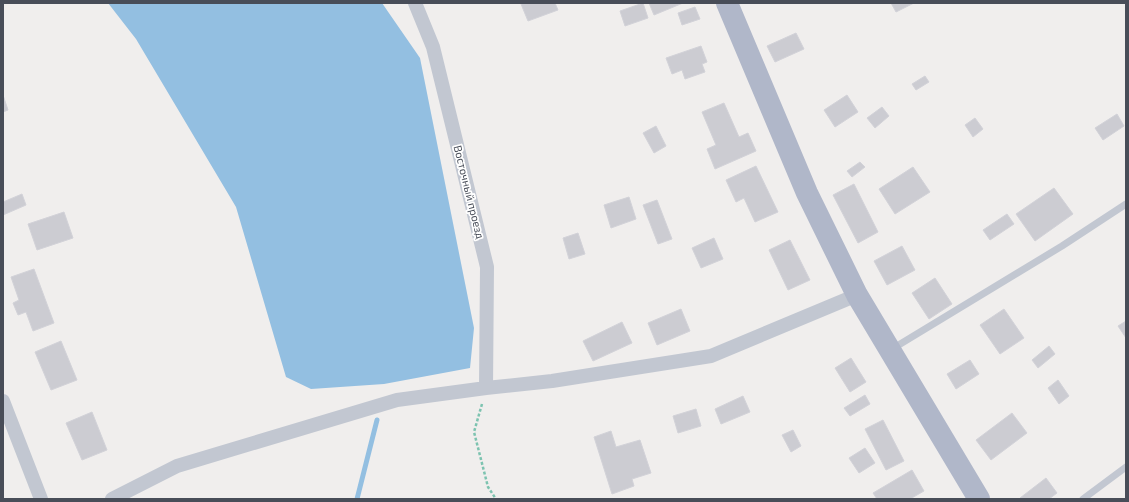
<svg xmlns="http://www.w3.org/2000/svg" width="1129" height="502" font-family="'Exo 2',sans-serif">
  <rect width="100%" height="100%" fill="#f0eeed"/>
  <path fill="#93bfe1" d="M 108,3 L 382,3 L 420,58 L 474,328 L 470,368 L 384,384 L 311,389 L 286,377 L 236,207 L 136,39 Z"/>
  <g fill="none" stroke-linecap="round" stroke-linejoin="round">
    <path stroke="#93bfe1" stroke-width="5" d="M 357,499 L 377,420"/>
  </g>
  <path fill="#ccccd2" stroke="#d2d2d8" d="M 524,3 L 555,3 L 558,10 L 528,21 L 521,4 Z
    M 643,3 L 648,18 L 625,26 L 620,11 Z
    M 649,3 L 683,3 L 654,15 Z
    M 891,3 L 914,3 L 896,12 Z
    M 695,7 L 700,19 L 682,25 L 678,13 Z
    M 796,33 L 804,49 L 775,62 L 767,46 Z
    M 701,46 L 707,62 L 702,64 L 705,72 L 685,79 L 682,70 L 672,74 L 666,58 Z
    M 925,76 L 929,82 L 916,90 L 912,84 Z
    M 3,95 L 8,110 L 3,112 Z
    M 847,95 L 858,112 L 835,127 L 824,110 Z
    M 724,103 L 739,137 L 748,133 L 756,151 L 715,169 L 707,149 L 716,145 L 702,112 Z
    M 882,107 L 889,116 L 875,128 L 867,118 Z
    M 1117,114 L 1124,126 L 1103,140 L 1095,128 Z
    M 975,118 L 983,129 L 973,137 L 965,125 Z
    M 656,126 L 666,146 L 654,153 L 643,133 Z
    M 860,162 L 865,167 L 852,177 L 847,171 Z
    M 756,166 L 778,212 L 755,222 L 744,198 L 736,202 L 726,180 Z
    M 913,167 L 930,192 L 895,214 L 879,189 Z
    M 854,184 L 878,232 L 858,243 L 833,195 Z
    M 1054,188 L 1073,214 L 1035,241 L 1016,214 Z
    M 22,194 L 26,205 L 3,215 L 3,202 Z
    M 629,197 L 636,219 L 611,228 L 604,205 Z
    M 657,200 L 672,239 L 658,244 L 643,205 Z
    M 64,212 L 73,238 L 37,250 L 28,224 Z
    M 1007,214 L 1014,224 L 990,240 L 983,230 Z
    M 578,233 L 585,254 L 569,259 L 563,238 Z
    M 714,238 L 723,259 L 701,268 L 692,248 Z
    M 790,240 L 810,280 L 788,290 L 769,250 Z
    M 902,246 L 915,270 L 887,285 L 874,261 Z
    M 34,269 L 54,323 L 33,331 L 26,312 L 18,315 L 13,303 L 19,300 L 11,277 Z
    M 935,278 L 952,304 L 929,319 L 912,293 Z
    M 681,309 L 690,331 L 657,345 L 648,323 Z
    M 1004,309 L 1024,338 L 1000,354 L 980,325 Z
    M 1126,321 L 1126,338 L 1118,326 Z
    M 622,322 L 632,343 L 593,361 L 583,341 Z
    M 61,341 L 77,380 L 51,390 L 35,352 Z
    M 1049,346 L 1055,354 L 1038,368 L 1032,360 Z
    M 851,358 L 866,382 L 850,392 L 835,368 Z
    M 970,360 L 979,374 L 956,389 L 947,374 Z
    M 1058,380 L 1069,396 L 1059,404 L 1048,388 Z
    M 865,395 L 870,404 L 850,416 L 844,408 Z
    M 743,396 L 750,412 L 721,424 L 715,409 Z
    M 696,409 L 701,426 L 678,433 L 673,416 Z
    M 92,412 L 107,450 L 82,460 L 66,423 Z
    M 1012,413 L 1027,433 L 991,460 L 976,440 Z
    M 883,420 L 904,461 L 886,470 L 865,429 Z
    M 793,430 L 801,446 L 791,452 L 782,435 Z
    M 611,431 L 616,447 L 640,440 L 651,473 L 632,479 L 634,486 L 612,494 L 594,437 Z
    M 865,448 L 875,463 L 859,473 L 849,458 Z
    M 912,470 L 924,491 L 910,499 L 877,499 L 873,493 Z
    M 1046,478 L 1057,493 L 1049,499 L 1020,499 L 1020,498 Z"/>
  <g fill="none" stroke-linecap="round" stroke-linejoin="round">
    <path stroke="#7dc3b0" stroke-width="2.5" stroke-dasharray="3 2" stroke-linecap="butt" d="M 482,404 L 474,432 L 488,487 L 496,499"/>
    <path stroke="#c2c7d1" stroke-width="7" d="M 892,349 L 1062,246 L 1126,204
      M 1083,499 L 1126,467"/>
    <path stroke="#c2c7d1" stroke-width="14" d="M 415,3 L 433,47 L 487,267 L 486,388
      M 3,401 L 41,499
      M 112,499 L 177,466 L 397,400 L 486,388 L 552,381 L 711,356 L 857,295"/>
    <path stroke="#b0b7c9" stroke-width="22" d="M 727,3 L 807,193 L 857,295 L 979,499"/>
  </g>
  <g text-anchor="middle" stroke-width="3.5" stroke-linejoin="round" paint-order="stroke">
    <g font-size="11" fill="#484d58" stroke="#fff">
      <text transform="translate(469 192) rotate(76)" y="4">Восточный проезд</text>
    </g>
  </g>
  <rect width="1129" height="502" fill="none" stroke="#484d58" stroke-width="8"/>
</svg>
